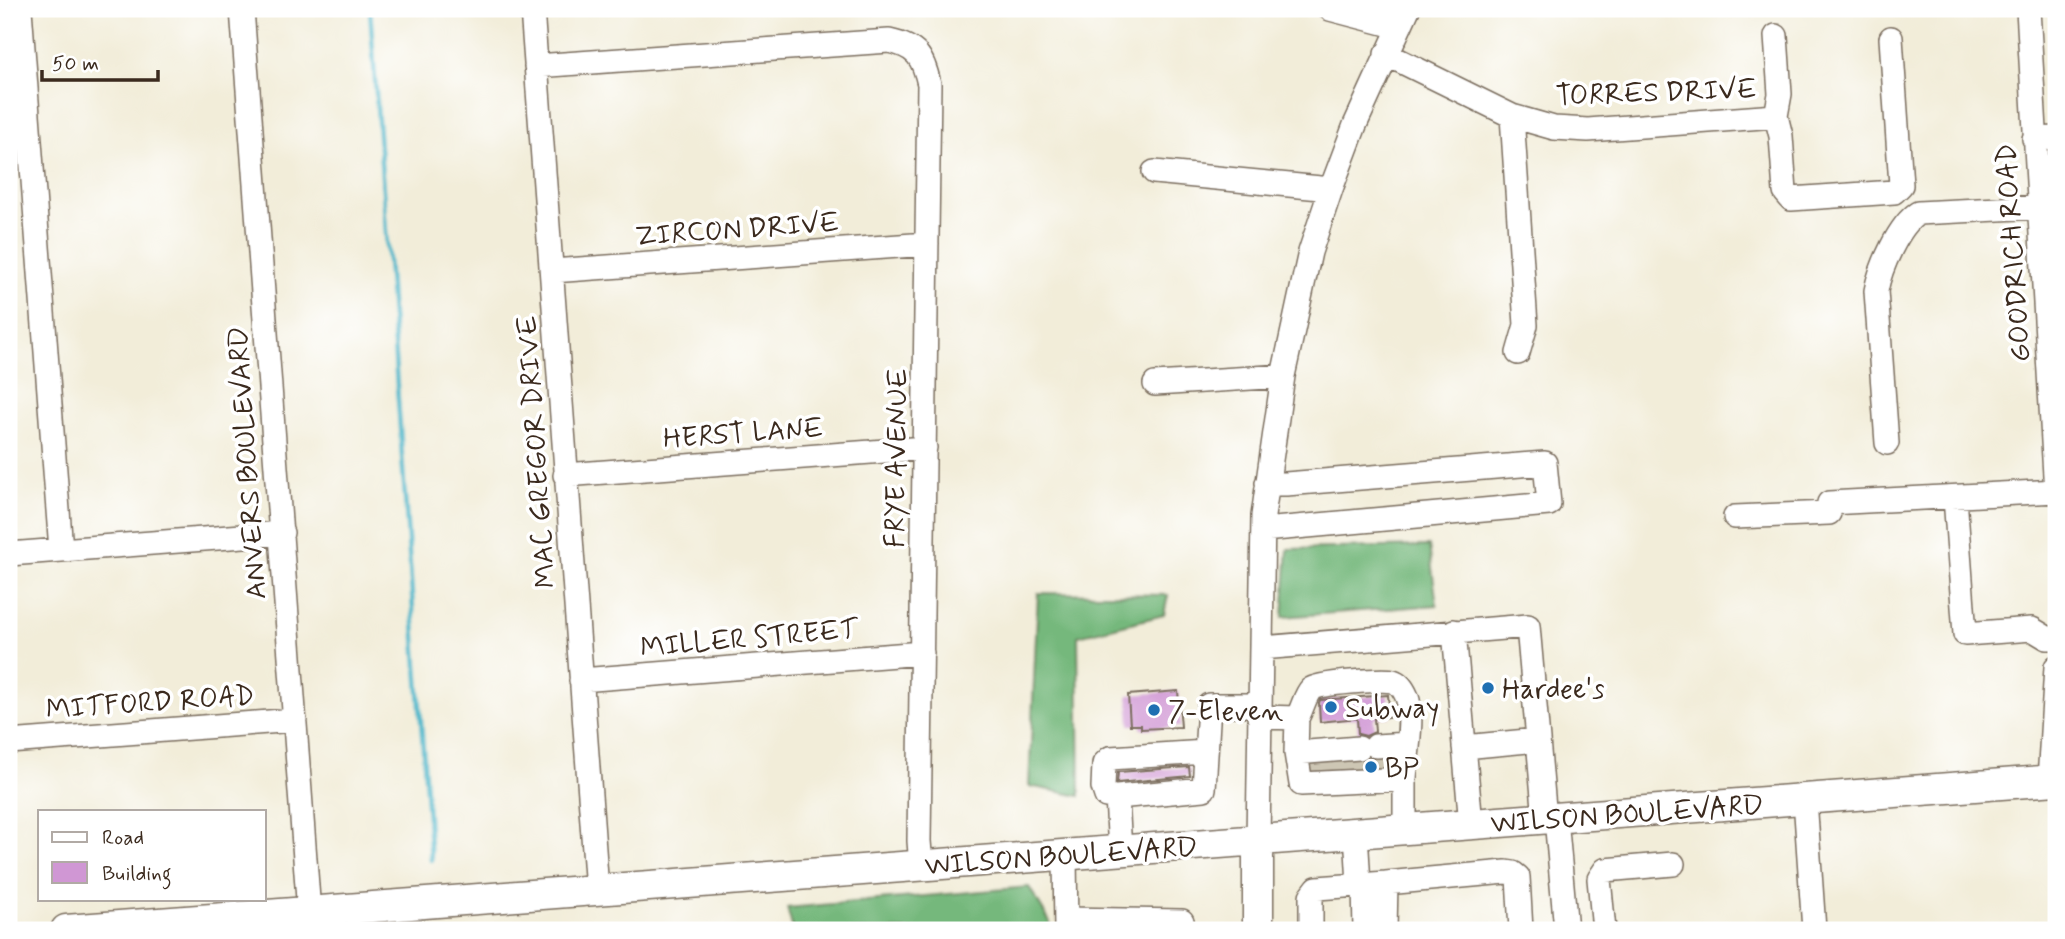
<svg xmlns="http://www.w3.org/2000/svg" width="2065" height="939" font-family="Mynerve,sans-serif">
  <rect width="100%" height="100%" fill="#fff"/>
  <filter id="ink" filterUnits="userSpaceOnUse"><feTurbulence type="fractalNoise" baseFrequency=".0143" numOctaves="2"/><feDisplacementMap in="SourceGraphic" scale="14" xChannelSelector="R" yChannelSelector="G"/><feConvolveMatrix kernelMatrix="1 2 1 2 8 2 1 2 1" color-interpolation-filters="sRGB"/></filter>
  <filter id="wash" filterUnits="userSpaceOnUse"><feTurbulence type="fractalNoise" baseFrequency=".00686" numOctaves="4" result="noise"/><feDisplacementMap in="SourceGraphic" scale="28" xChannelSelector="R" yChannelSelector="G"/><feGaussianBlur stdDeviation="1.57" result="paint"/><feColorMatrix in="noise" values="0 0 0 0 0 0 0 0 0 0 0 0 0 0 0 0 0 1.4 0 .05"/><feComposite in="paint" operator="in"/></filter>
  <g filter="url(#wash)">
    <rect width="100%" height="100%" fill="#f2edd9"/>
    <path fill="#74b87c" stroke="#58714d" stroke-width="2" d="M 1429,546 L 1437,605 L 1283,617 L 1288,549 Z
      M 1038,593 L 1168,595 L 1164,615 L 1078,636 L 1080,796 L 1029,786 Z
      M 1029,887 L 1050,922 L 1050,930 L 793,930 L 787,908 Z"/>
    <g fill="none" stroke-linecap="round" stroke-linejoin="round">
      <path stroke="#4cb6c9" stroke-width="4.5" d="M 370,9 L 431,860"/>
    </g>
    <g id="blocks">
      <path fill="#d097d4" d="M 1178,691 L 1181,727 L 1141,729 L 1141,725 L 1130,725 L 1128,695 Z
        M 1388,695 L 1390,717 L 1374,718 L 1375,732 L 1366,736 L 1358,734 L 1357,718 L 1320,722 L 1319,703 L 1320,700 Z
        M 1369,758 L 1393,759 L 1392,766 L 1313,769 L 1312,766 L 1360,762 Z
        M 1189,767 L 1190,776 L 1117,783 L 1118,772 Z"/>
    </g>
  </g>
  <g filter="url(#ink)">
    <use href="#blocks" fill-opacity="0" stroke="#7b6e5f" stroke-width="2"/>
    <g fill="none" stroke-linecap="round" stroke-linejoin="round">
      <path stroke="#cdc6b4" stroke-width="23" stroke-dasharray="23 11" stroke-linecap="butt" d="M 1385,758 L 1386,775
        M 1357,760 L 1359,777
        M 1340,761 L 1342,778
        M 1320,763 L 1320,780"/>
      <g stroke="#7b6e5f" stroke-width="26">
        <path id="minor" d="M 20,9 L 61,550
          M 242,9 L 309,913
          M 532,9 L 597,890
          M 1330,9 L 1399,27
          M 2028,9 L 2056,493
          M 1776,36 L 1780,94 L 1776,116 L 1781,136 L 1785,192 L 1791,199 L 1894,192 L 1901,185 L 1891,38
          M 1386,54 L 1512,116 L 1554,128 L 1588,130 L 1776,116
          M 536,66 L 889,41 C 917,47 923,57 929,84 L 919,841 L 921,866
          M 1512,116 L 1526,325 L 1518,353
          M 2034,139 L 2056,138
          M 1154,172 L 1331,189
          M 552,271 L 927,244
          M 1155,384 L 1283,376
          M 1887,443 L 1876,291 C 1880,268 1899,225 1918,213 L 2039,207
          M 565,475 L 925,448
          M 1955,497 L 1965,634 L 2032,629 L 2047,638 L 2056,638
          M 1735,517 L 1829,513 L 1829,503 L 2056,491
          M 1263,530 L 1549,504 L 1545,463 L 1286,484 L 1267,483
          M 9,554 L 282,533
          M 1454,631 L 1471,825
          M 1261,648 L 1528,626 L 1545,819
          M 581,680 L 922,653
          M 1259,717 L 1297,718 L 1296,753 L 1301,784 L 1405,779 L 1405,829
          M 1297,718 C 1302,710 1305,695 1311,689 C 1318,683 1383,679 1393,681 C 1400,683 1404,690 1407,697 C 1414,716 1406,758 1405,779
          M 9,742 L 295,720
          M 1376,746 L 1407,744
          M 1464,747 L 1538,740
          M 1296,753 L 1359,748
          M 2049,781 L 2056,667
          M 1117,797 L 1106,796 L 1103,787 L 1104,764 L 1110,758 L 1206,752
          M 1805,799 L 1814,930
          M 1556,818 L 1566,930
          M 1356,833 L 1359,884
          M 1258,841 L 1263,516 L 1283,376 L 1310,252 L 1331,189 L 1355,125 L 1408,9
          M 1120,852 L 1117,797 L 1204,789 L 1209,705 L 1259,705
          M 1065,856 L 1066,930
          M 1364,884 L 1365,930
          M 1066,919 L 1182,921 L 1182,930
          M 1311,930 L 1311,896 L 1317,888 L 1386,883
          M 1385,930 L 1386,883 L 1506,872 L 1513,873 L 1518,877 L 1521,930
          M 1604,930 L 1599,879 L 1605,870 L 1673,864"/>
      </g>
      <g stroke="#7b6e5f" stroke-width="33">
        <path id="major" d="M 66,930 L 2056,780
          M 1258,930 L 1258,841"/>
      </g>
      <use href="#minor" stroke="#fff" stroke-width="23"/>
      <use href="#major" stroke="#fff" stroke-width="30"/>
    </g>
  </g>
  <g fill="#1f6fb2" stroke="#fff" stroke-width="2.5">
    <circle cx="1488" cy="688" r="7"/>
    <circle cx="1331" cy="707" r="7"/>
    <circle cx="1154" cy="710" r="7"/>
    <circle cx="1371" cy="767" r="7"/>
  </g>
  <g text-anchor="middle" stroke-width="7" stroke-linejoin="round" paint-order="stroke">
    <g font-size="28" fill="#3b2a1e" stroke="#fff">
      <text transform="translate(1656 91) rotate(-2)" y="10">TORRES DRIVE</text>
      <text transform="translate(737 228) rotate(-4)" y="10">ZIRCON DRIVE</text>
      <text transform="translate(2012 253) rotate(-94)" y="10">GOODRICH ROAD</text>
      <text transform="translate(743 432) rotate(-4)" y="10">HERST LANE</text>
      <text transform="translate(535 452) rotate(-94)" y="10">MAC GREGOR DRIVE</text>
      <text transform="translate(895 458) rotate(-89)" y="10">FRYE AVENUE</text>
      <text transform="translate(246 463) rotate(-94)" y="10">ANVERS BOULEVARD</text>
      <text transform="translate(749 637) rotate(-5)" y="10">MILLER STREET</text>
      <text transform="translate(150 701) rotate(-4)" y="10">MITFORD ROAD</text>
      <text transform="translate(1627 813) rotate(-4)" y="10">WILSON BOULEVARD</text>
      <text transform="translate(1061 855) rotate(-4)" y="10">WILSON BOULEVARD</text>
    </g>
    <g font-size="28" fill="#3b2a1e" stroke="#fff" text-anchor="start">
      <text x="1502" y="698">Hardee's</text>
      <text x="1345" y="717">Subway</text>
      <text x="1168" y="720">7-Eleven</text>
      <text x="1385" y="777">BP</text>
    </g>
  </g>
  <rect width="2065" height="939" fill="none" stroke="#fff" stroke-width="35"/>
  <rect x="38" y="810" width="228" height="91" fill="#ffffff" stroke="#b1aaa5" stroke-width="2"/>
  <rect x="52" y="832" width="35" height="10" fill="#ffffff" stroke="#b1aaa5" stroke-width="2"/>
  <text x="102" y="844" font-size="21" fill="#3b2a1e">Road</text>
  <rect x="52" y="862" width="35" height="21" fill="#d097d4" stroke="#b1aaa5" stroke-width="2"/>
  <text x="102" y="880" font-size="21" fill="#3b2a1e">Building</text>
  <path d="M42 70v10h116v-10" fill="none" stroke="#3b2a1e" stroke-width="3.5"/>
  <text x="52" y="70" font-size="21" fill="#3b2a1e" stroke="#ffffff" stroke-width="5" paint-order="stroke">50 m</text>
</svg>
